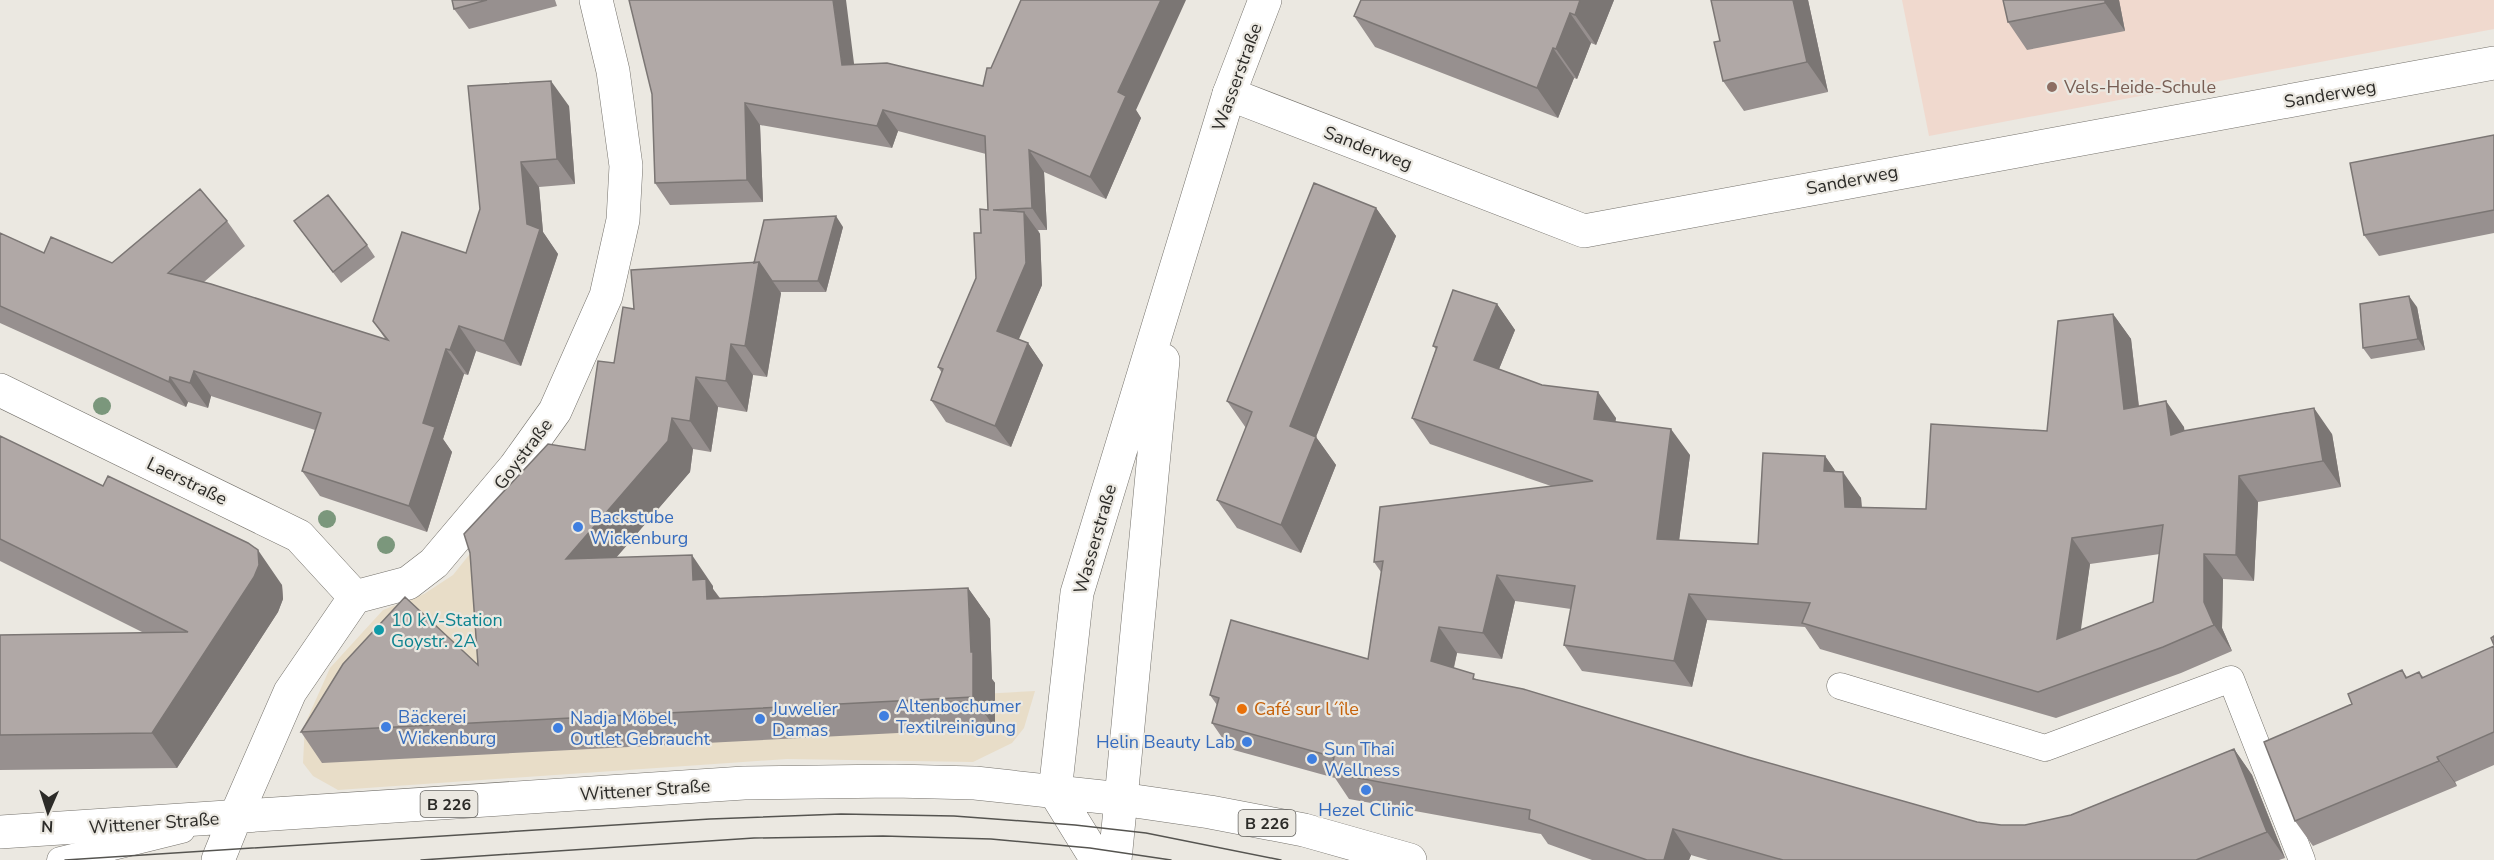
<svg xmlns="http://www.w3.org/2000/svg" width="2494" height="860" font-family="'Nunito Sans',sans-serif">
  <rect width="100%" height="100%" fill="#ebe8e1"/>
  <path fill="#e8ddc8" d="M 505,510 L 477,684 L 475,661 L 450,663 L 414,725 L 1035,691 L 1024,728 L 1012,743 L 973,762 L 787,759 L 338,790 L 313,776 L 303,763 L 305,724 L 330,668 L 383,610 L 424,594 L 453,575 Z"/>
  <path fill="#f0d9ce" d="M 1902,0 L 2494,0 L 2494,29 L 1929,136 Z"/>
  <g fill="none" stroke-linecap="round" stroke-linejoin="round">
    <g stroke="#75726c" stroke-width="27">
      <path id="lane" d="M 1840,686 L 2045,748 L 2231,679 L 2302,860
        M 60,860 L 182,830"/>
    </g>
    <g stroke="#75726c" stroke-width="34">
      <path id="street" d="M 1229,94 L 1584,231 L 2494,63
        M 0,390 L 299,536 L 355,597
        M 235,818 L 290,692 L 355,597 L 408,583 L 434,563 L 515,467 L 555,411 L 606,296 L 623,220 L 626,166 L 613,71 L 596,0"/>
    </g>
    <g stroke="#75726c" stroke-width="34">
      <path id="secondary" d="M 1055,792 L 1077,593 L 1229,94 L 1265,0
        M 1121,799 L 1163,360"/>
    </g>
    <g stroke="#75726c" stroke-width="34">
      <path id="primary" d="M 1055,792 L 1097,860
        M 0,832 L 744,783 L 894,781 L 975,783 L 1121,799 L 1210,812 L 1304,830 L 1410,860
        M 218,860 L 235,818
        M 1115,860 L 1121,799"/>
    </g>
    <use href="#lane" stroke="#fff" stroke-width="26"/>
    <use href="#street" stroke="#fff" stroke-width="33"/>
    <use href="#secondary" stroke="#fff" stroke-width="33"/>
    <use href="#primary" stroke="#fff" stroke-width="33"/>
    <path stroke="#555450" stroke-width="1.5" d="M 65,860 L 710,819 L 841,814 L 954,816 L 1075,825 L 1146,833 L 1281,860
      M 421,860 L 754,838 L 883,836 L 991,839 L 1090,848 L 1171,860"/>
  </g>
  <g fill="#7b977c">
    <circle cx="102" cy="406" r="9"/>
    <circle cx="327" cy="519" r="9"/>
    <circle cx="386" cy="545" r="9"/>
  </g>
  <path fill="#97908f" fill-rule="evenodd" d="M 452,0 L 555,0 L 557,6 L 469,29 L 454,9 Z
    M 1614,0 L 1596,45 L 1591,43 L 1577,79 L 1574,78 L 1558,118 L 1375,47 L 1354,16 Z
    M 1808,0 L 1828,92 L 1744,111 L 1723,81 L 1720,41 Z
    M 2003,0 L 2119,0 L 2125,31 L 2027,50 L 2008,22 Z
    M 854,65 L 1136,110 L 1141,118 L 1106,199 L 1044,172 L 1047,230 L 1038,230 L 1040,234 L 1042,285 L 1018,339 L 1028,343 L 1043,365 L 1011,447 L 946,422 L 931,400 L 942,373 L 938,367 L 976,278 L 981,233 L 988,210 L 986,154 L 898,131 L 892,148 L 760,125 L 763,202 L 670,205 L 655,183 L 652,94 Z
    M 569,106 L 575,184 L 539,187 L 543,232 L 558,254 L 521,366 L 476,351 L 468,375 L 464,374 L 443,439 L 452,452 L 427,532 L 320,496 L 302,471 L 315,430 L 211,396 L 208,408 L 188,402 L 186,407 L 0,323 L 0,233 L 44,253 L 112,263 L 227,221 L 245,246 L 204,282 L 386,340 L 373,321 L 466,253 L 480,209 Z
    M 2494,135 L 2494,233 L 2379,256 L 2364,235 Z
    M 1376,208 L 1396,236 L 1316,437 L 1336,465 L 1301,553 L 1237,528 L 1217,500 L 1246,428 L 1227,401 Z
    M 294,221 L 367,245 L 375,257 L 341,283 Z
    M 843,227 L 826,292 L 780,292 L 781,293 L 767,377 L 753,375 L 747,412 L 718,407 L 711,452 L 693,449 L 690,472 L 616,558 L 713,586 L 713,589 L 720,598 L 968,588 L 990,619 L 992,679 L 995,683 L 995,728 L 322,763 L 301,732 L 478,665 L 585,450 L 634,309 L 754,263 Z
    M 1497,304 L 1515,330 L 1499,369 L 1616,418 L 1615,422 L 1690,455 L 1679,540 L 1758,544 L 1825,456 L 1836,472 L 1861,498 L 1862,507 L 1926,509 L 2047,431 L 2113,314 L 2131,339 L 2139,406 L 2184,427 L 2184,430 L 2332,434 L 2341,487 L 2258,502 L 2254,581 L 2223,579 L 2222,628 L 2232,651 L 2181,673 L 2056,718 L 1820,649 L 1805,627 L 1707,620 L 1692,687 L 1582,671 L 1564,645 L 1571,609 L 1515,601 L 1502,659 L 1457,653 L 1454,668 L 1478,680 L 1748,757 L 1977,822 L 2001,825 L 2025,825 L 2071,815 L 2234,749 L 2252,775 L 2285,858 L 2279,860 L 1708,860 L 1691,855 L 1689,860 L 1592,860 L 1548,844 L 1541,834 L 1349,799 L 1335,778 L 1230,749 L 1212,723 L 1217,705 L 1210,695 L 1368,659 L 1381,572 L 1374,562 L 1551,486 L 1430,444 L 1412,418 L 1436,349 L 1433,346 ZM 2160,554 L 2153,602 L 2080,630 L 2090,564 Z
    M 2417,307 L 2425,350 L 2371,359 L 2363,348 Z
    M 0,436 L 282,585 L 283,599 L 278,612 L 177,768 L 0,770 L 0,635 L 144,633 L 0,561 Z
    M 2494,646 L 2494,765 L 2455,782 L 2457,786 L 2313,846 L 2295,821 L 2352,704 L 2402,670 L 2407,677 L 2419,672 L 2424,678 Z"/>
  <path fill="#7b7674" d="M 833,0 L 846,0 L 857,87 L 842,65 Z
    M 1161,0 L 1186,0 L 1136,110 L 1141,118 L 1106,199 L 1090,177 L 1118,92 Z
    M 1580,0 L 1614,0 L 1596,45 L 1575,15 Z
    M 1793,0 L 1808,0 L 1828,92 L 1807,62 Z
    M 2105,0 L 2119,0 L 2125,31 L 2105,3 Z
    M 1570,13 L 1591,43 L 1577,79 L 1556,49 Z
    M 1553,48 L 1574,78 L 1558,118 L 1537,88 Z
    M 551,81 L 569,106 L 575,184 L 557,159 Z
    M 745,103 L 760,125 L 763,202 L 747,180 Z
    M 883,110 L 898,131 L 892,148 L 877,126 Z
    M 1029,150 L 1044,172 L 1047,230 L 1032,208 Z
    M 521,162 L 539,187 L 543,232 L 558,254 L 521,366 L 504,341 L 527,224 Z
    M 1376,208 L 1396,236 L 1309,454 L 1290,426 Z
    M 1024,212 L 1040,234 L 1042,285 L 1013,353 L 997,331 Z
    M 836,216 L 843,227 L 826,292 L 818,281 Z
    M 759,262 L 781,293 L 767,377 L 745,346 Z
    M 2409,296 L 2417,307 L 2425,350 L 2418,339 Z
    M 1497,304 L 1515,330 L 1492,386 L 1474,360 Z
    M 2113,314 L 2131,339 L 2142,435 L 2124,409 Z
    M 459,326 L 476,351 L 468,375 L 450,350 Z
    M 1028,343 L 1043,365 L 1011,447 L 995,426 Z
    M 731,344 L 753,375 L 747,412 L 726,381 Z
    M 446,349 L 464,374 L 443,439 L 452,452 L 427,532 L 409,506 L 423,423 Z
    M 194,371 L 211,396 L 208,408 L 190,383 Z
    M 170,377 L 188,402 L 186,407 L 169,382 Z
    M 696,377 L 718,407 L 711,452 L 690,421 Z
    M 1598,392 L 1616,418 L 1612,445 L 1594,419 Z
    M 2166,401 L 2184,427 L 2189,461 L 2171,435 Z
    M 2314,408 L 2332,434 L 2341,487 L 2323,461 Z
    M 672,418 L 693,449 L 690,472 L 588,590 L 566,559 Z
    M 1671,429 L 1690,455 L 1676,565 L 1657,539 Z
    M 1316,437 L 1336,465 L 1301,553 L 1281,525 Z
    M 1825,456 L 1843,482 L 1824,471 Z
    M 1843,472 L 1861,498 L 1863,533 L 1845,507 Z
    M 2239,476 L 2258,502 L 2254,581 L 2236,555 Z
    M 2072,538 L 2090,564 L 2076,665 L 2057,639 Z
    M 258,550 L 282,585 L 283,599 L 278,612 L 177,768 L 152,733 Z
    M 2204,554 L 2223,579 L 2222,628 L 2232,651 L 2214,625 L 2204,602 Z
    M 692,555 L 713,586 L 713,589 L 728,610 L 729,629 L 693,580 Z
    M 1497,575 L 1515,601 L 1502,659 L 1483,633 Z
    M 968,588 L 990,619 L 992,679 L 995,683 L 995,728 L 973,697 Z
    M 1689,594 L 1707,620 L 1692,687 L 1674,661 Z
    M 1439,627 L 1457,653 L 1449,687 L 1431,661 Z
    M 2234,749 L 2252,775 L 2285,858 L 2267,832 Z
    M 2437,757 L 2455,782 L 2457,786 L 2439,761 Z
    M 1673,829 L 1691,855 L 1689,860 L 1664,860 Z"/>
  <path fill="#b0a8a6" stroke="#7b7674" stroke-width="1.5" fill-rule="evenodd" d="M 452,0 L 487,0 L 454,9 Z
    M 629,0 L 833,0 L 842,65 L 887,63 L 983,86 L 987,68 L 991,68 L 1021,0 L 1161,0 L 1118,92 L 1126,96 L 1090,177 L 1029,150 L 1032,208 L 993,210 L 1024,212 L 1026,263 L 997,331 L 1028,343 L 995,426 L 931,400 L 943,369 L 938,367 L 976,278 L 974,233 L 981,233 L 980,209 L 988,210 L 985,136 L 883,110 L 877,126 L 745,103 L 747,180 L 655,183 L 652,94 Z
    M 1361,0 L 1580,0 L 1575,15 L 1570,13 L 1556,49 L 1553,48 L 1537,88 L 1354,16 Z
    M 1711,0 L 1793,0 L 1807,62 L 1723,81 L 1714,42 L 1720,41 Z
    M 2003,0 L 2105,0 L 2105,3 L 2008,22 Z
    M 551,81 L 557,159 L 521,162 L 527,224 L 540,229 L 504,341 L 459,326 L 450,350 L 446,349 L 423,423 L 435,427 L 409,506 L 302,471 L 321,413 L 194,371 L 190,383 L 170,377 L 169,382 L 0,306 L 0,233 L 44,253 L 51,237 L 112,263 L 200,189 L 227,221 L 168,273 L 211,284 L 388,340 L 373,321 L 402,232 L 466,253 L 480,209 L 468,86 Z
    M 2494,135 L 2494,210 L 2364,235 L 2350,163 Z
    M 1314,183 L 1376,208 L 1290,426 L 1316,437 L 1281,525 L 1217,500 L 1252,412 L 1227,401 Z
    M 328,195 L 367,245 L 333,272 L 294,221 Z
    M 836,216 L 818,281 L 772,281 L 759,262 L 754,263 L 764,220 Z
    M 759,262 L 745,346 L 731,344 L 726,381 L 696,377 L 690,421 L 672,418 L 668,441 L 566,559 L 692,555 L 693,580 L 706,579 L 707,599 L 968,588 L 971,652 L 973,652 L 973,697 L 301,732 L 343,664 L 405,597 L 478,665 L 470,553 L 464,534 L 548,444 L 585,450 L 598,361 L 614,363 L 623,307 L 634,309 L 631,270 Z
    M 1453,290 L 1497,304 L 1474,360 L 1542,385 L 1598,392 L 1594,419 L 1671,429 L 1657,539 L 1758,544 L 1763,453 L 1825,456 L 1824,471 L 1843,472 L 1845,507 L 1926,509 L 1931,424 L 2047,431 L 2058,321 L 2113,314 L 2124,409 L 2166,401 L 2171,435 L 2183,431 L 2314,408 L 2323,461 L 2239,476 L 2236,555 L 2204,554 L 2204,602 L 2214,625 L 2163,647 L 2038,692 L 1802,623 L 1810,603 L 1689,594 L 1674,661 L 1564,645 L 1575,586 L 1497,575 L 1483,633 L 1439,627 L 1431,661 L 1474,674 L 1473,679 L 1523,689 L 1748,757 L 1977,822 L 2001,825 L 2025,825 L 2071,815 L 2234,749 L 2267,832 L 2196,860 L 1783,860 L 1673,829 L 1664,860 L 1647,860 L 1529,819 L 1530,810 L 1331,773 L 1334,757 L 1212,723 L 1219,698 L 1210,695 L 1231,620 L 1368,659 L 1383,561 L 1374,562 L 1380,507 L 1593,481 L 1412,418 L 1437,347 L 1433,346 ZM 2163,525 L 2153,602 L 2057,639 L 2072,538 Z
    M 2409,296 L 2418,339 L 2363,348 L 2360,304 Z
    M 0,436 L 103,486 L 108,476 L 248,543 L 258,550 L 259,565 L 254,577 L 152,733 L 0,735 L 0,635 L 188,632 L 0,539 Z
    M 2494,636 L 2494,645 L 2491,638 Z
    M 2494,646 L 2494,732 L 2437,757 L 2439,761 L 2295,821 L 2264,742 L 2352,704 L 2348,694 L 2402,670 L 2406,678 L 2419,672 L 2422,678 Z"/>
  <circle fill="#8d6e63" stroke="#ebe8e1" stroke-width="2" cx="2052" cy="87" r="6"/>
  <g fill="#3f7fe0" stroke="#ebe8e1" stroke-width="2">
    <circle cx="578" cy="527" r="6"/>
    <circle cx="884" cy="716" r="6"/>
    <circle cx="760" cy="719" r="6"/>
    <circle cx="386" cy="727" r="6"/>
    <circle cx="558" cy="728" r="6"/>
    <circle cx="1247" cy="742" r="6"/>
    <circle cx="1312" cy="759" r="6"/>
    <circle cx="1366" cy="790" r="6"/>
  </g>
  <circle fill="#0f9aa8" stroke="#ebe8e1" stroke-width="2" cx="379" cy="630" r="6"/>
  <circle fill="#e8710a" stroke="#ebe8e1" stroke-width="2" cx="1242" cy="709" r="6"/>
  <g text-anchor="middle" stroke-width="4.5" stroke-linejoin="round" paint-order="stroke">
    <g fill="#ebe8e1" stroke="#656460" stroke-width="1.5">
      <rect x="420.5" y="791" width="57" height="26" rx="4.5"/>
      <rect x="1238.5" y="810" width="57" height="26" rx="4.5"/>
    </g>
    <g font-size="16" font-weight="bold" fill="#2c2b28">
      <text x="449" y="810">B 226</text>
      <text x="1267" y="829">B 226</text>
    </g>
    <g font-size="18" fill="#2c2b28" stroke="#ebe8e1">
      <text transform="translate(1237 77) rotate(-70)" y="6">Wasserstraße</text>
      <text transform="translate(2330 94) rotate(-10)" y="6">Sanderweg</text>
      <text transform="translate(1368 148) rotate(21)" y="6">Sanderweg</text>
      <text transform="translate(1852 180) rotate(-11)" y="6">Sanderweg</text>
      <text transform="translate(523 454) rotate(-53)" y="6">Goystraße</text>
      <text transform="translate(187 481) rotate(26)" y="6">Laerstraße</text>
      <text transform="translate(1095 539) rotate(-74)" y="6">Wasserstraße</text>
      <text transform="translate(645 790) rotate(-4)" y="6">Wittener Straße</text>
      <text transform="translate(154 823) rotate(-4)" y="6">Wittener Straße</text>
    </g>
    <g font-size="18" fill="#785e54" stroke="#ebe8e1" text-anchor="start">
      <text x="2064" y="93">Vels-Heide-Schule</text>
    </g>
    <g font-size="18" fill="#366cbe" stroke="#ebe8e1" text-anchor="start">
      <text x="590" y="523">Backstube<tspan x="590" dy="21">Wickenburg</tspan></text>
      <text x="896" y="712">Altenbochumer<tspan x="896" dy="21">Textilreinigung</tspan></text>
      <text x="772" y="715">Juwelier<tspan x="772" dy="21">Damas</tspan></text>
      <text x="398" y="723">Bäckerei<tspan x="398" dy="21">Wickenburg</tspan></text>
      <text x="570" y="724">Nadja Möbel,<tspan x="570" dy="21">Outlet Gebraucht</tspan></text>
      <text x="1235" y="748" text-anchor="end">Helin Beauty Lab</text>
      <text x="1324" y="755">Sun Thai<tspan x="1324" dy="21">Wellness</tspan></text>
      <text x="1366" y="816" text-anchor="middle">Hezel Clinic</text>
    </g>
    <g font-size="18" fill="#0d838f" stroke="#ebe8e1" text-anchor="start">
      <text x="391" y="626">10 kV-Station<tspan x="391" dy="21">Goystr. 2A</tspan></text>
    </g>
    <g font-size="18" fill="#c56008" stroke="#ebe8e1" text-anchor="start">
      <text x="1254" y="715">Café sur l´île</text>
    </g>
  </g>
  <g transform="translate(48 812) rotate(183)" stroke="#ebe8e1" stroke-width="4.5" paint-order="stroke">
  <path d="M0-4.5L10 22L0 15L-10 22Z" fill="#2c2b28"/>
  <text y="-9" font-size="16" font-weight="bold" text-anchor="middle" fill="#2c2b28">N</text>
  </g>
</svg>
